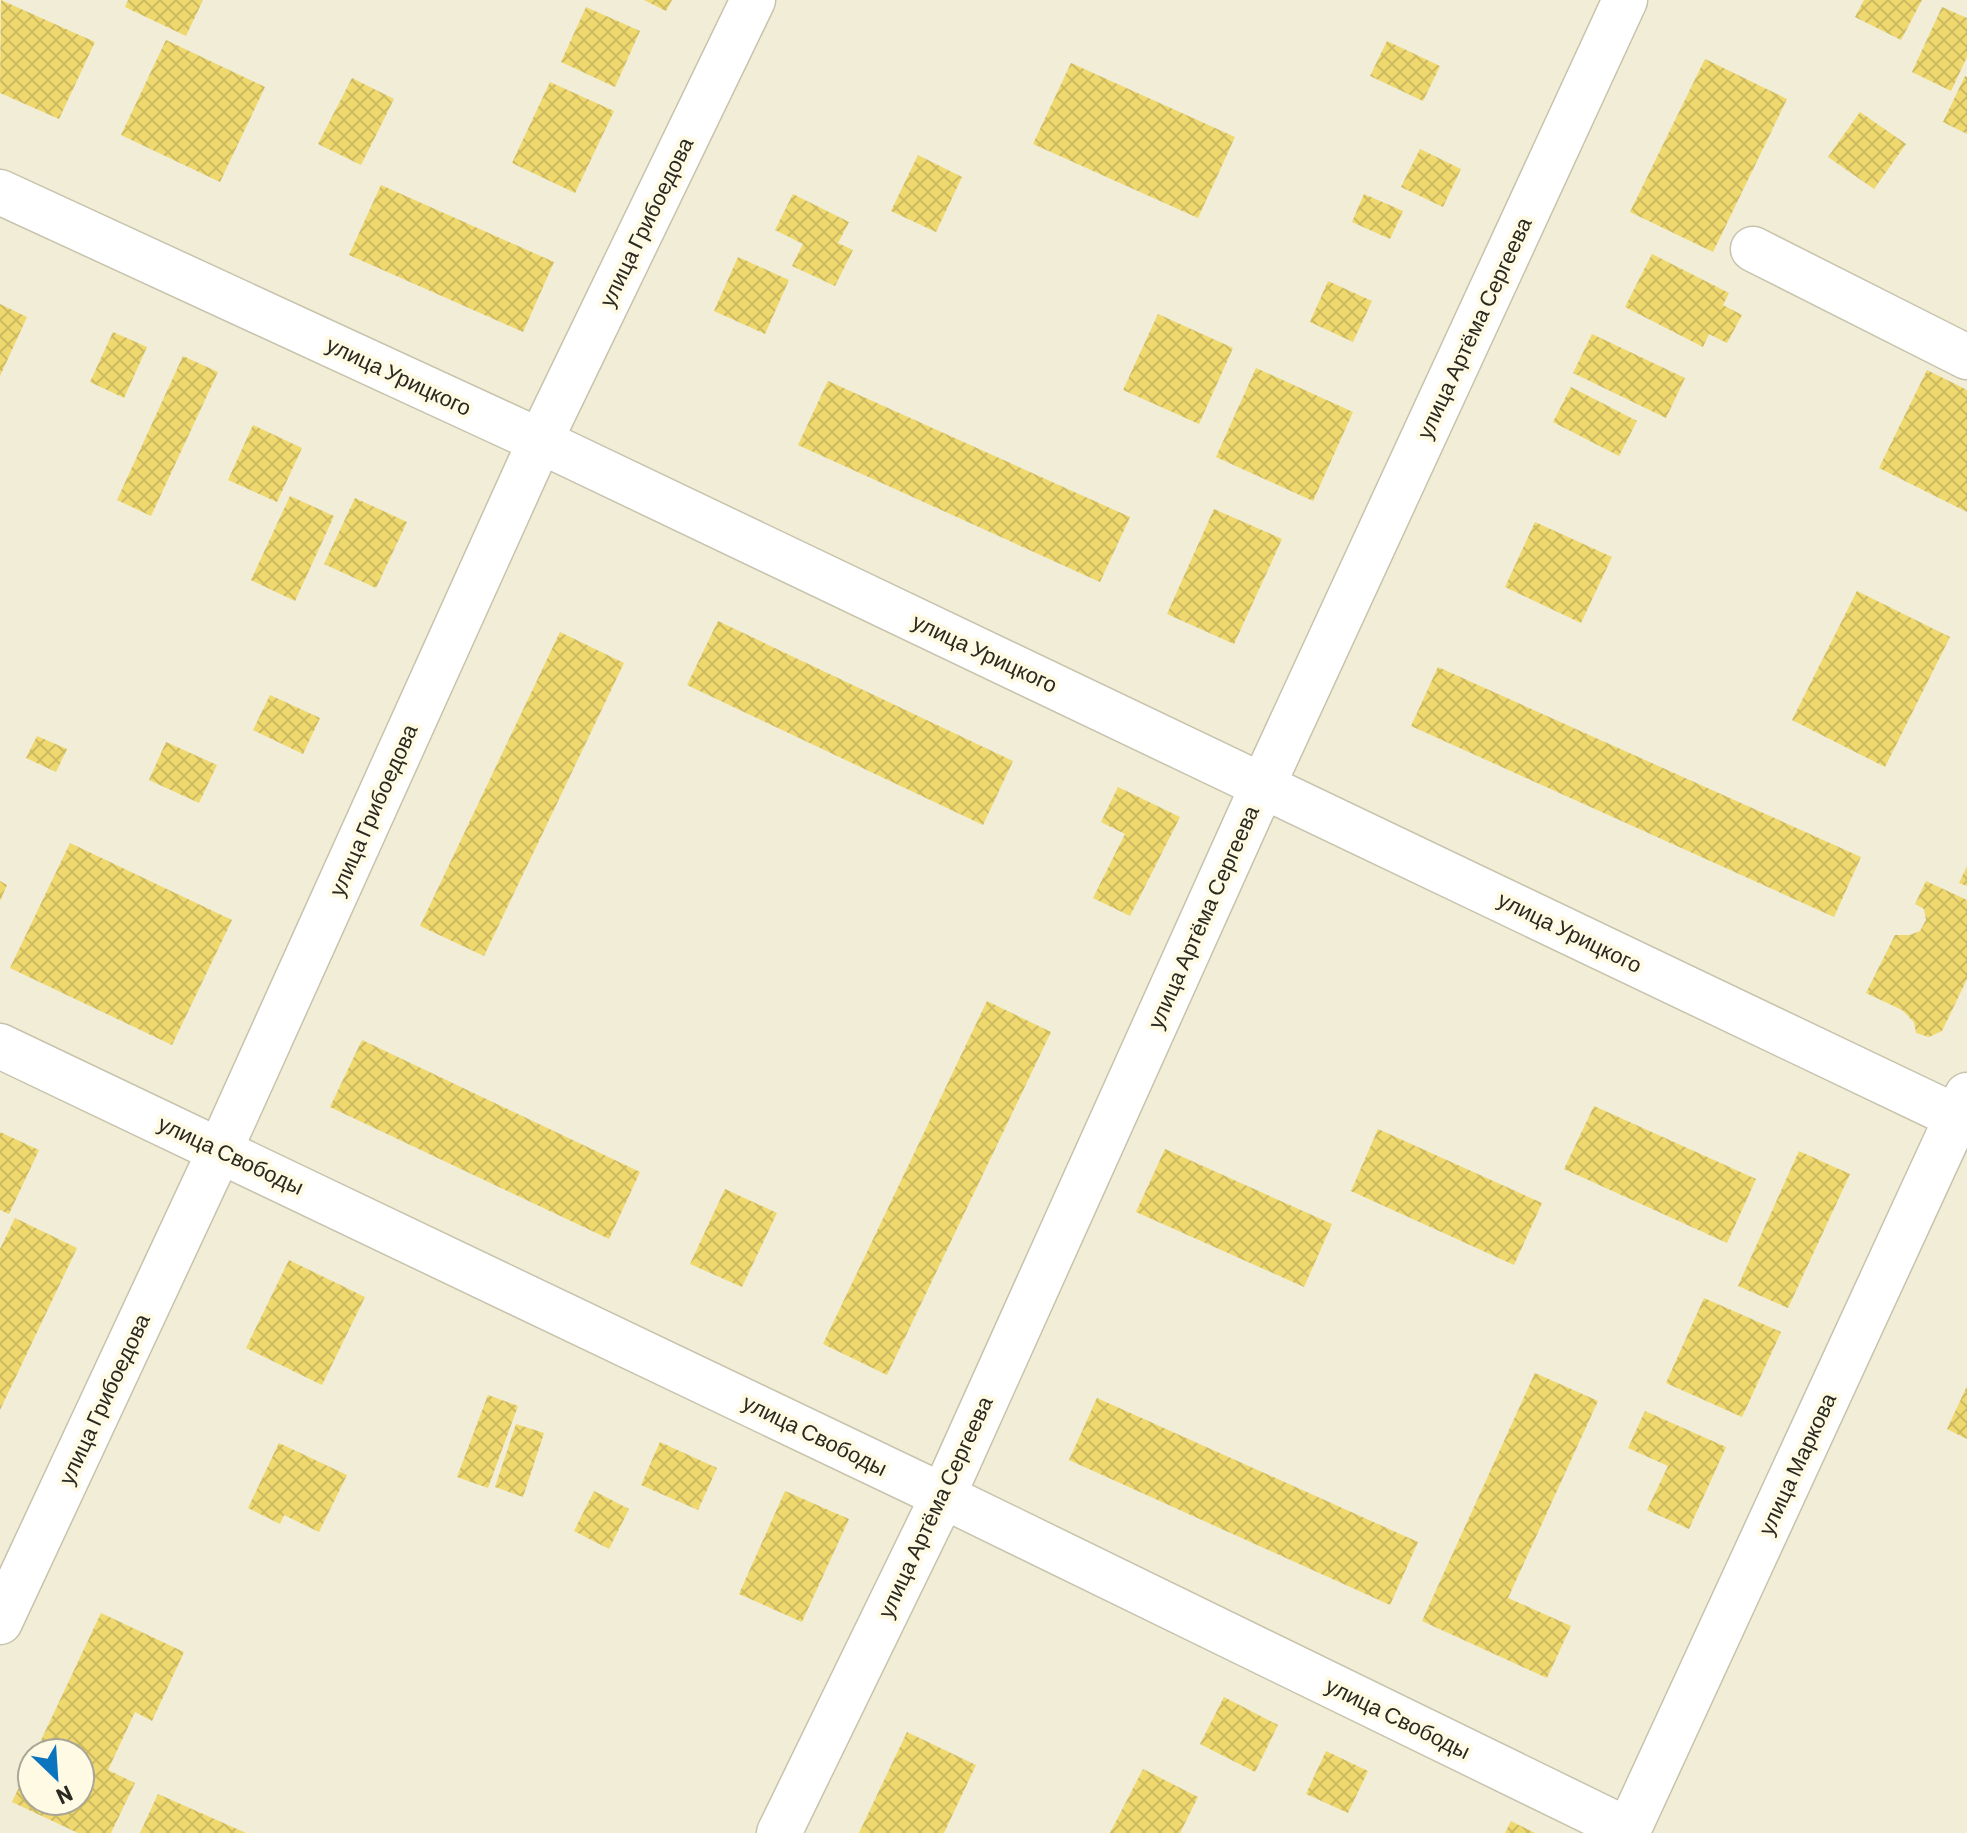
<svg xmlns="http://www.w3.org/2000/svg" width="1967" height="1833" font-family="Barlow,sans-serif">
  <defs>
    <pattern id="building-cross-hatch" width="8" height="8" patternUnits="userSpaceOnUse" patternTransform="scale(2)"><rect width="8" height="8" fill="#efd96f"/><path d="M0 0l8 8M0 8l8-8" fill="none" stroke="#cdba60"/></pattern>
  </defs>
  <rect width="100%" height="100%" fill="#f1edd7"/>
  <path fill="url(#building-cross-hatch)" d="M 1,0 L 95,42 L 59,119 L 0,93 Z
    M 128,0 L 203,0 L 186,36 L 125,7 Z
    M 644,0 L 672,0 L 666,11 Z
    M 1864,0 L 1922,0 L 1901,40 L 1855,17 Z
    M 586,7 L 640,31 L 615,87 L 561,62 Z
    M 1942,7 L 1967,18 L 1967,57 L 1951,91 L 1912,72 Z
    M 166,40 L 265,87 L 220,182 L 121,135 Z
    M 1387,41 L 1440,66 L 1423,101 L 1370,76 Z
    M 1705,59 L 1787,99 L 1713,252 L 1630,212 Z
    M 1071,63 L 1235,137 L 1198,218 L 1033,144 Z
    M 1965,76 L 1967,77 L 1967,134 L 1943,122 Z
    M 352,78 L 394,99 L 361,165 L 318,144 Z
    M 550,82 L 614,111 L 575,193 L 512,163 Z
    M 1860,112 L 1906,144 L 1874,189 L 1828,157 Z
    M 1420,149 L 1461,169 L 1443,207 L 1401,187 Z
    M 918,155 L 962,177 L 936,232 L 891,211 Z
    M 381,185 L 554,262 L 523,332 L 349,255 Z
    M 793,194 L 849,222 L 838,243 L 853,250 L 835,286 L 792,266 L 803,244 L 775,230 Z
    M 1364,194 L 1403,211 L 1390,239 L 1352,222 Z
    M 1652,254 L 1729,293 L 1723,305 L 1742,315 L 1727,343 L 1709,334 L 1703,347 L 1625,307 Z
    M 738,257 L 789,280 L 765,334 L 714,311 Z
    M 1328,281 L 1372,301 L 1353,342 L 1310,322 Z
    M 0,304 L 27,317 L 0,376 Z
    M 1158,314 L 1233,348 L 1199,424 L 1123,390 Z
    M 113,332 L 147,347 L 124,398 L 90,382 Z
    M 1592,334 L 1685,378 L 1666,418 L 1573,373 Z
    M 183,356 L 218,372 L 151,516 L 117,500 Z
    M 1256,368 L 1353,412 L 1313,501 L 1216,457 Z
    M 1927,370 L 1967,390 L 1967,512 L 1879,468 Z
    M 828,381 L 1130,517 L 1100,582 L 798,445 Z
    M 1571,387 L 1637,421 L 1619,456 L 1553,422 Z
    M 253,425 L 302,448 L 277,502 L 228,480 Z
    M 290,496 L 334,516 L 295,601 L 251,580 Z
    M 355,498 L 407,522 L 376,588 L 324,564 Z
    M 1214,509 L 1282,539 L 1234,644 L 1167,614 Z
    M 1535,522 L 1612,557 L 1581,623 L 1505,587 Z
    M 1857,591 L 1950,637 L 1885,767 L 1792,720 Z
    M 718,621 L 1013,761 L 983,825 L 687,685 Z
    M 560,632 L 624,663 L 484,956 L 420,926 Z
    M 1438,667 L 1861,857 L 1834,917 L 1411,726 Z
    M 270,695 L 320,718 L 303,754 L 253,730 Z
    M 37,736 L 67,749 L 56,772 L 26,758 Z
    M 166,742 L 217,765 L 199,803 L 149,780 Z
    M 1118,787 L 1180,817 L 1130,916 L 1093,898 L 1125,834 L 1101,822 Z
    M 70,843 L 232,920 L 172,1045 L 10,968 Z
    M 1967,866 L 1967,886 L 1959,883 Z
    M 0,881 L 7,885 L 0,901 Z
    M 1926,881 L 1967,900 L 1967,979 L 1942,1031 L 1929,1037 L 1916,1033 L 1914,1022 L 1902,1010 L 1866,993 L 1895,935 L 1910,935 L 1920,931 L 1926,920 L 1924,909 L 1915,904 Z
    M 987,1001 L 1051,1032 L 887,1375 L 823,1344 Z
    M 362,1040 L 640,1172 L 609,1239 L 330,1107 Z
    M 1594,1106 L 1756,1179 L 1727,1243 L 1564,1169 Z
    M 1378,1129 L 1542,1203 L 1514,1265 L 1351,1191 Z
    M 0,1132 L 39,1150 L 9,1214 L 0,1210 Z
    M 1165,1149 L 1332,1224 L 1304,1287 L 1136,1212 Z
    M 1799,1151 L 1850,1174 L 1788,1308 L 1738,1286 Z
    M 725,1189 L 777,1213 L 742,1287 L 690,1264 Z
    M 15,1218 L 77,1248 L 0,1410 L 0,1249 Z
    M 289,1260 L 365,1297 L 322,1385 L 246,1348 Z
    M 1704,1298 L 1781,1332 L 1742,1417 L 1666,1383 Z
    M 1535,1373 L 1598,1401 L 1508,1598 L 1571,1626 L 1547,1678 L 1422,1621 Z
    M 1967,1386 L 1967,1439 L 1947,1429 Z
    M 488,1395 L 518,1406 L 488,1488 L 457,1477 Z
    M 1097,1398 L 1418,1542 L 1390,1605 L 1069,1460 Z
    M 1645,1411 L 1726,1447 L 1689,1529 L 1647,1510 L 1668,1466 L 1628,1448 Z
    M 516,1424 L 544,1433 L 523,1497 L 495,1487 Z
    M 660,1442 L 717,1468 L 698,1510 L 641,1485 Z
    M 279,1443 L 347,1475 L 319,1532 L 284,1515 L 280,1524 L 248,1508 Z
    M 594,1491 L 629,1509 L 609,1549 L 574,1531 Z
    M 785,1491 L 849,1519 L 802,1622 L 739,1594 Z
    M 101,1613 L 184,1652 L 152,1721 L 135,1712 L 108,1770 L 135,1783 L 111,1833 L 78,1833 L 12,1802 L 32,1760 L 32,1801 L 80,1801 L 80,1753 L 35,1753 Z
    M 1224,1697 L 1278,1725 L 1255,1772 L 1200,1744 Z
    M 907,1732 L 976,1765 L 944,1833 L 859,1833 Z
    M 1326,1751 L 1368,1771 L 1348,1813 L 1306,1794 Z
    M 1143,1769 L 1198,1797 L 1180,1833 L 1110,1833 Z
    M 158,1794 L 246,1833 L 140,1833 Z
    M 1511,1821 L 1535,1833 L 1505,1833 Z"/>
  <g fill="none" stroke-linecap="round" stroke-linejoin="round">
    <g stroke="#c7c3ad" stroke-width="47">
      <path id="minor" d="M 0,192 L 540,441 L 1967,1122
        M 1753,249 L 1967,357
        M 0,1046 L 943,1496 L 1628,1830
        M 0,1622 L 220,1150 L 540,441 L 753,0
        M 779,1833 L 943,1496 L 1263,785 L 1625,0
        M 1627,1833 L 1967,1095"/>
    </g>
    <use href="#minor" stroke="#fff" stroke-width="44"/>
  </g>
  <g text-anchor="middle" stroke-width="8" stroke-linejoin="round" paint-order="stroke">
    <g font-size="22" fill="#2a2920" stroke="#fefae4">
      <text transform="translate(646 222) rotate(-64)" y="8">улица Грибоедова</text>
      <text transform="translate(1474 328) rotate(-65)" y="8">улица Артёма Сергеева</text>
      <text transform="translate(399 376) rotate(25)" y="8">улица Урицкого</text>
      <text transform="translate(985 653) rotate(25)" y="8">улица Урицкого</text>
      <text transform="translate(373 810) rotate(-66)" y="8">улица Грибоедова</text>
      <text transform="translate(1203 917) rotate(-66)" y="8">улица Артёма Сергеева</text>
      <text transform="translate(1570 932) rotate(26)" y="8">улица Урицкого</text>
      <text transform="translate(231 1155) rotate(25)" y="8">улица Свободы</text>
      <text transform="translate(104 1399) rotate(-65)" y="8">улица Грибоедова</text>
      <text transform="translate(815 1435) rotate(26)" y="8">улица Свободы</text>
      <text transform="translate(1797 1464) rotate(-65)" y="8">улица Маркова</text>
      <text transform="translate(935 1507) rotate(-65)" y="8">улица Артёма Сергеева</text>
      <text transform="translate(1398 1718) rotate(26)" y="8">улица Свободы</text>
    </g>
  </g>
  <g transform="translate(56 1777) rotate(155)"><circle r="38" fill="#fefae4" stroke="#a9a696" stroke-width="2"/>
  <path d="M0-6L14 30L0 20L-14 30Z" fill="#0a74bf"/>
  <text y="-12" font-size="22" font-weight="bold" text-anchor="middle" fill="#2a2920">N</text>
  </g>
</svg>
